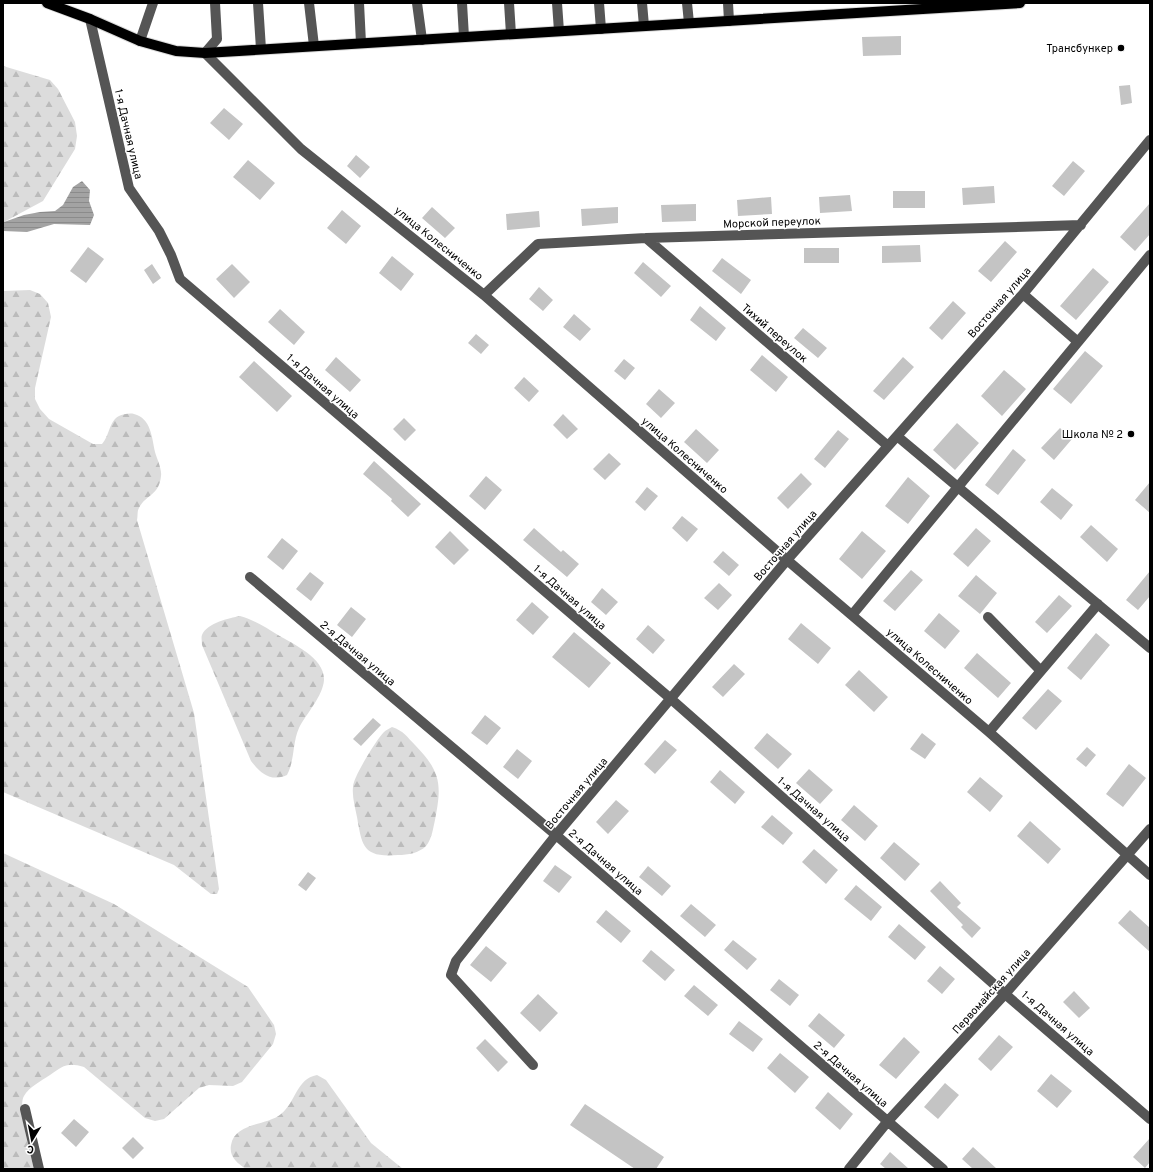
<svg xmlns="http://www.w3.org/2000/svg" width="1153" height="1172" font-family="Overpass,sans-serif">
  <defs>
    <pattern id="forest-firs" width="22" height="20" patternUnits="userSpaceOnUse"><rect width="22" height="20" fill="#dcdcdc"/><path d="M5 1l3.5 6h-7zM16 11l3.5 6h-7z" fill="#bbb"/></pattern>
    <pattern id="water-rules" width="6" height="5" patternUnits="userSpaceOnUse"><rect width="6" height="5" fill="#a3a3a3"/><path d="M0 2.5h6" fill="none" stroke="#8b8b8b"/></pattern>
  </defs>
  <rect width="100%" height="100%" fill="#fff"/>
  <path fill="url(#forest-firs)" d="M 3,66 L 50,80 L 58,89 L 75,122 L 77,136 L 75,149 L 43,201 L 4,222 L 3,226 Z
    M 30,290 L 40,294 L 48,303 L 51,317 L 35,388 L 35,399 L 40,409 L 49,419 L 93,444 L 102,444 C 110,435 109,421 119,416 C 123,414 130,413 134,414 C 151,418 152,438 155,452 C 157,459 162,469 161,476 C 159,496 146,494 139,508 C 137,511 138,516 137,520 L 194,713 L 219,889 L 217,894 L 211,894 L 174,865 L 3,792 L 3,291 Z
    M 240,616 C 254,620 265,627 278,635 C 293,644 325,658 324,680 C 323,696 306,714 299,728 C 292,744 295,760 287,775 C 271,782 261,774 251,761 L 202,645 C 202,642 201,637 202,635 C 207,623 229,618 240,616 Z
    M 392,727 C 404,731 407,737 415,745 C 441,772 442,784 435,820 C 433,828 432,839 426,846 C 419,853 408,855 398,855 C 363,858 362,846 357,817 C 355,807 352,797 353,787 C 353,777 377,739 384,732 C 386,730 390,728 392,727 Z
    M 3,853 L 114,904 L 248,987 L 274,1025 L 276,1034 L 273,1044 L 242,1082 L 233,1086 L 209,1085 L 199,1088 L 164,1119 L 155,1121 L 145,1118 L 84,1067 C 67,1062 63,1066 50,1075 C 41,1081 29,1087 24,1096 C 17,1107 31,1155 34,1169 L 3,1169 Z
    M 317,1075 L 326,1080 L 371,1143 L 403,1169 L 246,1169 C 237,1163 229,1157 231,1145 C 235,1122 267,1126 281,1114 C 296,1102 296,1079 317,1075 Z"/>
  <path fill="url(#water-rules)" d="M 82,181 L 90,190 L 89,201 L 94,215 L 90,225 L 54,224 L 27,232 L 3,231 L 4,222 L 24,215 L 40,212 L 55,211 L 63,205 L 73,187 Z"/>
  <path fill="#c4c4c4" d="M 901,36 L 901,55 L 863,56 L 862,37 Z
    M 1130,85 L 1132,103 L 1121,105 L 1119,86 Z
    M 224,108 L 243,124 L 229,140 L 210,123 Z
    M 356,155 L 370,167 L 360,178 L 347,166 Z
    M 248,160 L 275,183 L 260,200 L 233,177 Z
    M 1073,161 L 1085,171 L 1064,196 L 1052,186 Z
    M 994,186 L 995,203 L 963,205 L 962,188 Z
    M 893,191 L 925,191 L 925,208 L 893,208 Z
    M 850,195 L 852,211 L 820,213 L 819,197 Z
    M 771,197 L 772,214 L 738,216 L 737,200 Z
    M 1150,203 L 1150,234 L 1135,251 L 1120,237 Z
    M 696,204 L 696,221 L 662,222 L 661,205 Z
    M 432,207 L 455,228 L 445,238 L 422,218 Z
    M 618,207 L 618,223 L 582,226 L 581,209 Z
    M 342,210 L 361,226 L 346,244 L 327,228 Z
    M 539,211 L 540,227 L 507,230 L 506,214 Z
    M 1005,241 L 1017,252 L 991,282 L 978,271 Z
    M 920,245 L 921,262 L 882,263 L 882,246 Z
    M 88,247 L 104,259 L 86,283 L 70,271 Z
    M 804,248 L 839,248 L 839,263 L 804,263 Z
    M 392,256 L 414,274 L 401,291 L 379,273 Z
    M 722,258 L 751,280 L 741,294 L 712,271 Z
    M 643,262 L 671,286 L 661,297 L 634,273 Z
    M 152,264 L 161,278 L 153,284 L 144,270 Z
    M 232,264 L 250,282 L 234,298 L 216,279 Z
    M 1093,268 L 1109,282 L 1076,320 L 1060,306 Z
    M 539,287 L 553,300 L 543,311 L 529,299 Z
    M 953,301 L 966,313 L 942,340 L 929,328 Z
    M 700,306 L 726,328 L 716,341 L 690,320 Z
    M 280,309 L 305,332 L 294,345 L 268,322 Z
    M 574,314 L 591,329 L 580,341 L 563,327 Z
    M 803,328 L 827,348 L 818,358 L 794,338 Z
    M 476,334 L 489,345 L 481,354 L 468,343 Z
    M 1085,351 L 1103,366 L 1071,404 L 1053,389 Z
    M 762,355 L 788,377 L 776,392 L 750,370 Z
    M 336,357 L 361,380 L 350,392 L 325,370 Z
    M 903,357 L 914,367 L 884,400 L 873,391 Z
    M 624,359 L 635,368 L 625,380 L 614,371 Z
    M 254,361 L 292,396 L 277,412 L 239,377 Z
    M 1004,370 L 1026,389 L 1002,416 L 981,396 Z
    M 524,377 L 539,391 L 529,402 L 514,388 Z
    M 659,389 L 675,403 L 661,418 L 646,404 Z
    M 563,414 L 578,429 L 567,439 L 553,425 Z
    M 404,418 L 416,430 L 405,441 L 393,429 Z
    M 957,423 L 979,443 L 955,470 L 933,450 Z
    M 1060,428 L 1072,439 L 1054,460 L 1041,448 Z
    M 696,429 L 719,450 L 707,463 L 684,442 Z
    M 838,430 L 849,439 L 825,468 L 814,459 Z
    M 1013,449 L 1026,460 L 998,495 L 985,485 Z
    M 609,453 L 621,464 L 605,480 L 593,469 Z
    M 374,461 L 421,504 L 408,517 L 391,501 L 392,499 L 363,474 Z
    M 801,473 L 812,484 L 788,509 L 777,498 Z
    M 486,476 L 502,490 L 485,510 L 469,496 Z
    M 908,477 L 930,496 L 908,524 L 885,506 Z
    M 1150,482 L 1150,513 L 1135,500 Z
    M 647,487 L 658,496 L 645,511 L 635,502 Z
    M 1052,488 L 1073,505 L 1061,520 L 1040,502 Z
    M 682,516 L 698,529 L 687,542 L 672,528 Z
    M 1091,525 L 1118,549 L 1107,562 L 1080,537 Z
    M 534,528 L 561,552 L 563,550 L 579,564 L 567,577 L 523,540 Z
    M 976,528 L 991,541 L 968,567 L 953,554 Z
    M 450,531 L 469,550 L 454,565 L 435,547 Z
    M 862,531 L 886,551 L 862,579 L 839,559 Z
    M 282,538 L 298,551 L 283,570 L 267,557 Z
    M 723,551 L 739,565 L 729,576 L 713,562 Z
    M 911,570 L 923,580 L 895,611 L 883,601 Z
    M 1150,571 L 1150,596 L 1138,610 L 1126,600 Z
    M 310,572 L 324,583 L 311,601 L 296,589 Z
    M 976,575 L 997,593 L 980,614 L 958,596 Z
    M 719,583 L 732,595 L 718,610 L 704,598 Z
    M 602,588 L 618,602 L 606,615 L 591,602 Z
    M 1059,595 L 1072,606 L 1047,633 L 1035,622 Z
    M 532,602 L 549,617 L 533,635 L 516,620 Z
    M 351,607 L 366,619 L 352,637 L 337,625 Z
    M 939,613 L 960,631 L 945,649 L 924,631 Z
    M 801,623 L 831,648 L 818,664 L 788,639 Z
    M 648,625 L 665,640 L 653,654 L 636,639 Z
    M 574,632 L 611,663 L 589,688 L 552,657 Z
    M 1096,633 L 1110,645 L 1081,680 L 1067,668 Z
    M 977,653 L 1011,683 L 998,698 L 964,668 Z
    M 734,664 L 745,674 L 723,697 L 712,687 Z
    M 859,670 L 888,697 L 874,712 L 845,685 Z
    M 1048,689 L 1062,701 L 1036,730 L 1022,718 Z
    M 485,715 L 501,728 L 487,745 L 471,733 Z
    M 373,718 L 381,725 L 361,746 L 353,739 Z
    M 767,733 L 792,754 L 778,769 L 754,748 Z
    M 922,733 L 936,744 L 925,759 L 910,749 Z
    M 665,740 L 677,750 L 655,774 L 644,764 Z
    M 1087,747 L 1096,755 L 1086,767 L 1076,759 Z
    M 517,749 L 532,761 L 518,779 L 503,767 Z
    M 1129,764 L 1146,778 L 1123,807 L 1106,794 Z
    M 809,769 L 833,790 L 820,804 L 796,783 Z
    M 720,770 L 745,792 L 735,804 L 710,782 Z
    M 980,777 L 1003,796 L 990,812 L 967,792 Z
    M 616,800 L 629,811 L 608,834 L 596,822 Z
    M 854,805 L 878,826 L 865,841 L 841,820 Z
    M 772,815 L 793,833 L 783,845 L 761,827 Z
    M 1030,821 L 1061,849 L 1048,864 L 1017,836 Z
    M 894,842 L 920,864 L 905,881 L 880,858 Z
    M 814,849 L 838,870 L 826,884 L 802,862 Z
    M 555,865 L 572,877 L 559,893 L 543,881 Z
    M 648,866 L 671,886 L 662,896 L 639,877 Z
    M 308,872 L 316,878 L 306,891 L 298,885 Z
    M 940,881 L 961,903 L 957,907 L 981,928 L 972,938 L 961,927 L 963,925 L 930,891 Z
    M 856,885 L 882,907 L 871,921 L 844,899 Z
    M 691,904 L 716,925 L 705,937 L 680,916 Z
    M 606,910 L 631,931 L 621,943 L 596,922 Z
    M 1130,910 L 1150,928 L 1150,952 L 1118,923 Z
    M 899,924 L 926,947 L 915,960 L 888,937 Z
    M 733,940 L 757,959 L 747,970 L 724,950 Z
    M 486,946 L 507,963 L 491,982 L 470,965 Z
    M 651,950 L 675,970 L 665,981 L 642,961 Z
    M 940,966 L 955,979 L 942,994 L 927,981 Z
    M 779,979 L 799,995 L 790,1006 L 770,990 Z
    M 694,985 L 718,1005 L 708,1016 L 684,996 Z
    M 1074,991 L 1090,1008 L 1079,1018 L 1063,1002 Z
    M 538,994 L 558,1013 L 540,1032 L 520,1013 Z
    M 819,1013 L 845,1035 L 834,1048 L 808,1026 Z
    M 739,1021 L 763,1039 L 753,1052 L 729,1034 Z
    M 999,1035 L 1013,1047 L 991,1071 L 978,1059 Z
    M 904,1037 L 920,1052 L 896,1079 L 879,1065 Z
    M 485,1039 L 508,1062 L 498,1072 L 476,1048 Z
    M 780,1053 L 809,1077 L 795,1093 L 767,1068 Z
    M 1051,1074 L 1072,1091 L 1057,1108 L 1037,1091 Z
    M 945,1083 L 959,1095 L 938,1119 L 924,1107 Z
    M 828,1092 L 853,1114 L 840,1130 L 815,1108 Z
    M 585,1104 L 664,1157 L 656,1169 L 635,1169 L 570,1125 Z
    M 74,1119 L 89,1132 L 76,1147 L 61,1133 Z
    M 133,1137 L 144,1148 L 133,1159 L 122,1148 Z
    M 1150,1138 L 1150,1162 L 1145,1168 L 1133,1157 Z
    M 973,1147 L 997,1169 L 973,1169 L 962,1159 Z
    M 890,1152 L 909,1169 L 886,1169 L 880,1164 Z"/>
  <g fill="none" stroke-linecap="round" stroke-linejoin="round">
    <g stroke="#dbdbdb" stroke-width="12">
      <path id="major" d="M 47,3 L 90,19 L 140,41 L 176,51 L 205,53 L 1020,3"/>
    </g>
    <path stroke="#555" stroke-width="10" d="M 215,3 L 217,39 L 205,53 L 301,149 L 484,295 L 787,560 L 989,732 L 1150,875
      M 258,3 L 261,49
      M 309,3 L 314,46
      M 359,3 L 361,43
      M 417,3 L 422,40
      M 462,3 L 464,37
      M 509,3 L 511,34
      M 557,3 L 559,31
      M 599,3 L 601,29
      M 642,3 L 644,26
      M 687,3 L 689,23
      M 728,3 L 729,21
      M 90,19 L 129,188 L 159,231 L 171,255 L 180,279 L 671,699 L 1005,994 L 1150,1119
      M 140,41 L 153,3
      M 646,238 L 888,446
      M 1023,294 L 1078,342
      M 484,295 L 538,244 L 646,238 L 1081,225
      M 897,436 L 1150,648
      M 250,577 L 556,835 L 943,1169
      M 852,615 L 1150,255
      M 988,617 L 1041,671
      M 989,732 L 1098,604
      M 533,1065 L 451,975 L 456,961 L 556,835 L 787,560 L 1023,294 L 1150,140
      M 25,1109 L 39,1169
      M 849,1169 L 888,1121 L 1005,994 L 1150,829"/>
    <use href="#major" stroke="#000" stroke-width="10"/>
  </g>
  <g fill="#000" stroke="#fff" stroke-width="1.5">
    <circle cx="1121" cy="48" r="4"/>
    <circle cx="1131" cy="434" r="4"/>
  </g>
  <g text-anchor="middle" stroke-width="3" stroke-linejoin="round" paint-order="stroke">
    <g font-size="11" fill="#000" stroke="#fff" text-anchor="end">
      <text x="1113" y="52">Трансбункер</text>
      <text x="1123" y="438">Школа № 2</text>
    </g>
    <g font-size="11" fill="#000" stroke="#fff">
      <text transform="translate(129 134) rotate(77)" y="4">1-я Дачная улица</text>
      <text transform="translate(772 222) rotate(-2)" y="4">Морской переулок</text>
      <text transform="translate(439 243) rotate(39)" y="4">улица Колесниченко</text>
      <text transform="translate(999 302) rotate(-49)" y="4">Восточная улица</text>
      <text transform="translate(775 333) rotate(41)" y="4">Тихий переулок</text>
      <text transform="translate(323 386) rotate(41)" y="4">1-я Дачная улица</text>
      <text transform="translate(685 455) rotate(41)" y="4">улица Колесниченко</text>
      <text transform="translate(785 545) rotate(-49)" y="4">Восточная улица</text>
      <text transform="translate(570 597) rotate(41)" y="4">1-я Дачная улица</text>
      <text transform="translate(358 653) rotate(40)" y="4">2-я Дачная улица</text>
      <text transform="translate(930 666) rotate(41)" y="4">улица Колесниченко</text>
      <text transform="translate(576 793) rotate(-50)" y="4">Восточная улица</text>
      <text transform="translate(814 809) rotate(41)" y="4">1-я Дачная улица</text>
      <text transform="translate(606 862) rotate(41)" y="4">2-я Дачная улица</text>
      <text transform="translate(991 991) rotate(-48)" y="4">Первомайская улица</text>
      <text transform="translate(1058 1023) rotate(41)" y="4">1-я Дачная улица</text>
      <text transform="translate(851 1074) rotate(41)" y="4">2-я Дачная улица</text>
    </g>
  </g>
  <rect width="1153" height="1172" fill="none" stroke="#000000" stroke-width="8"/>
  <g transform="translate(32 1140) rotate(190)" stroke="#ffffff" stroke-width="3" paint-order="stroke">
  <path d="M0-3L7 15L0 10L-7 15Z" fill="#000000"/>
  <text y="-6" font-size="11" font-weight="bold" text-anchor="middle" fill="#000000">С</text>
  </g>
</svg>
